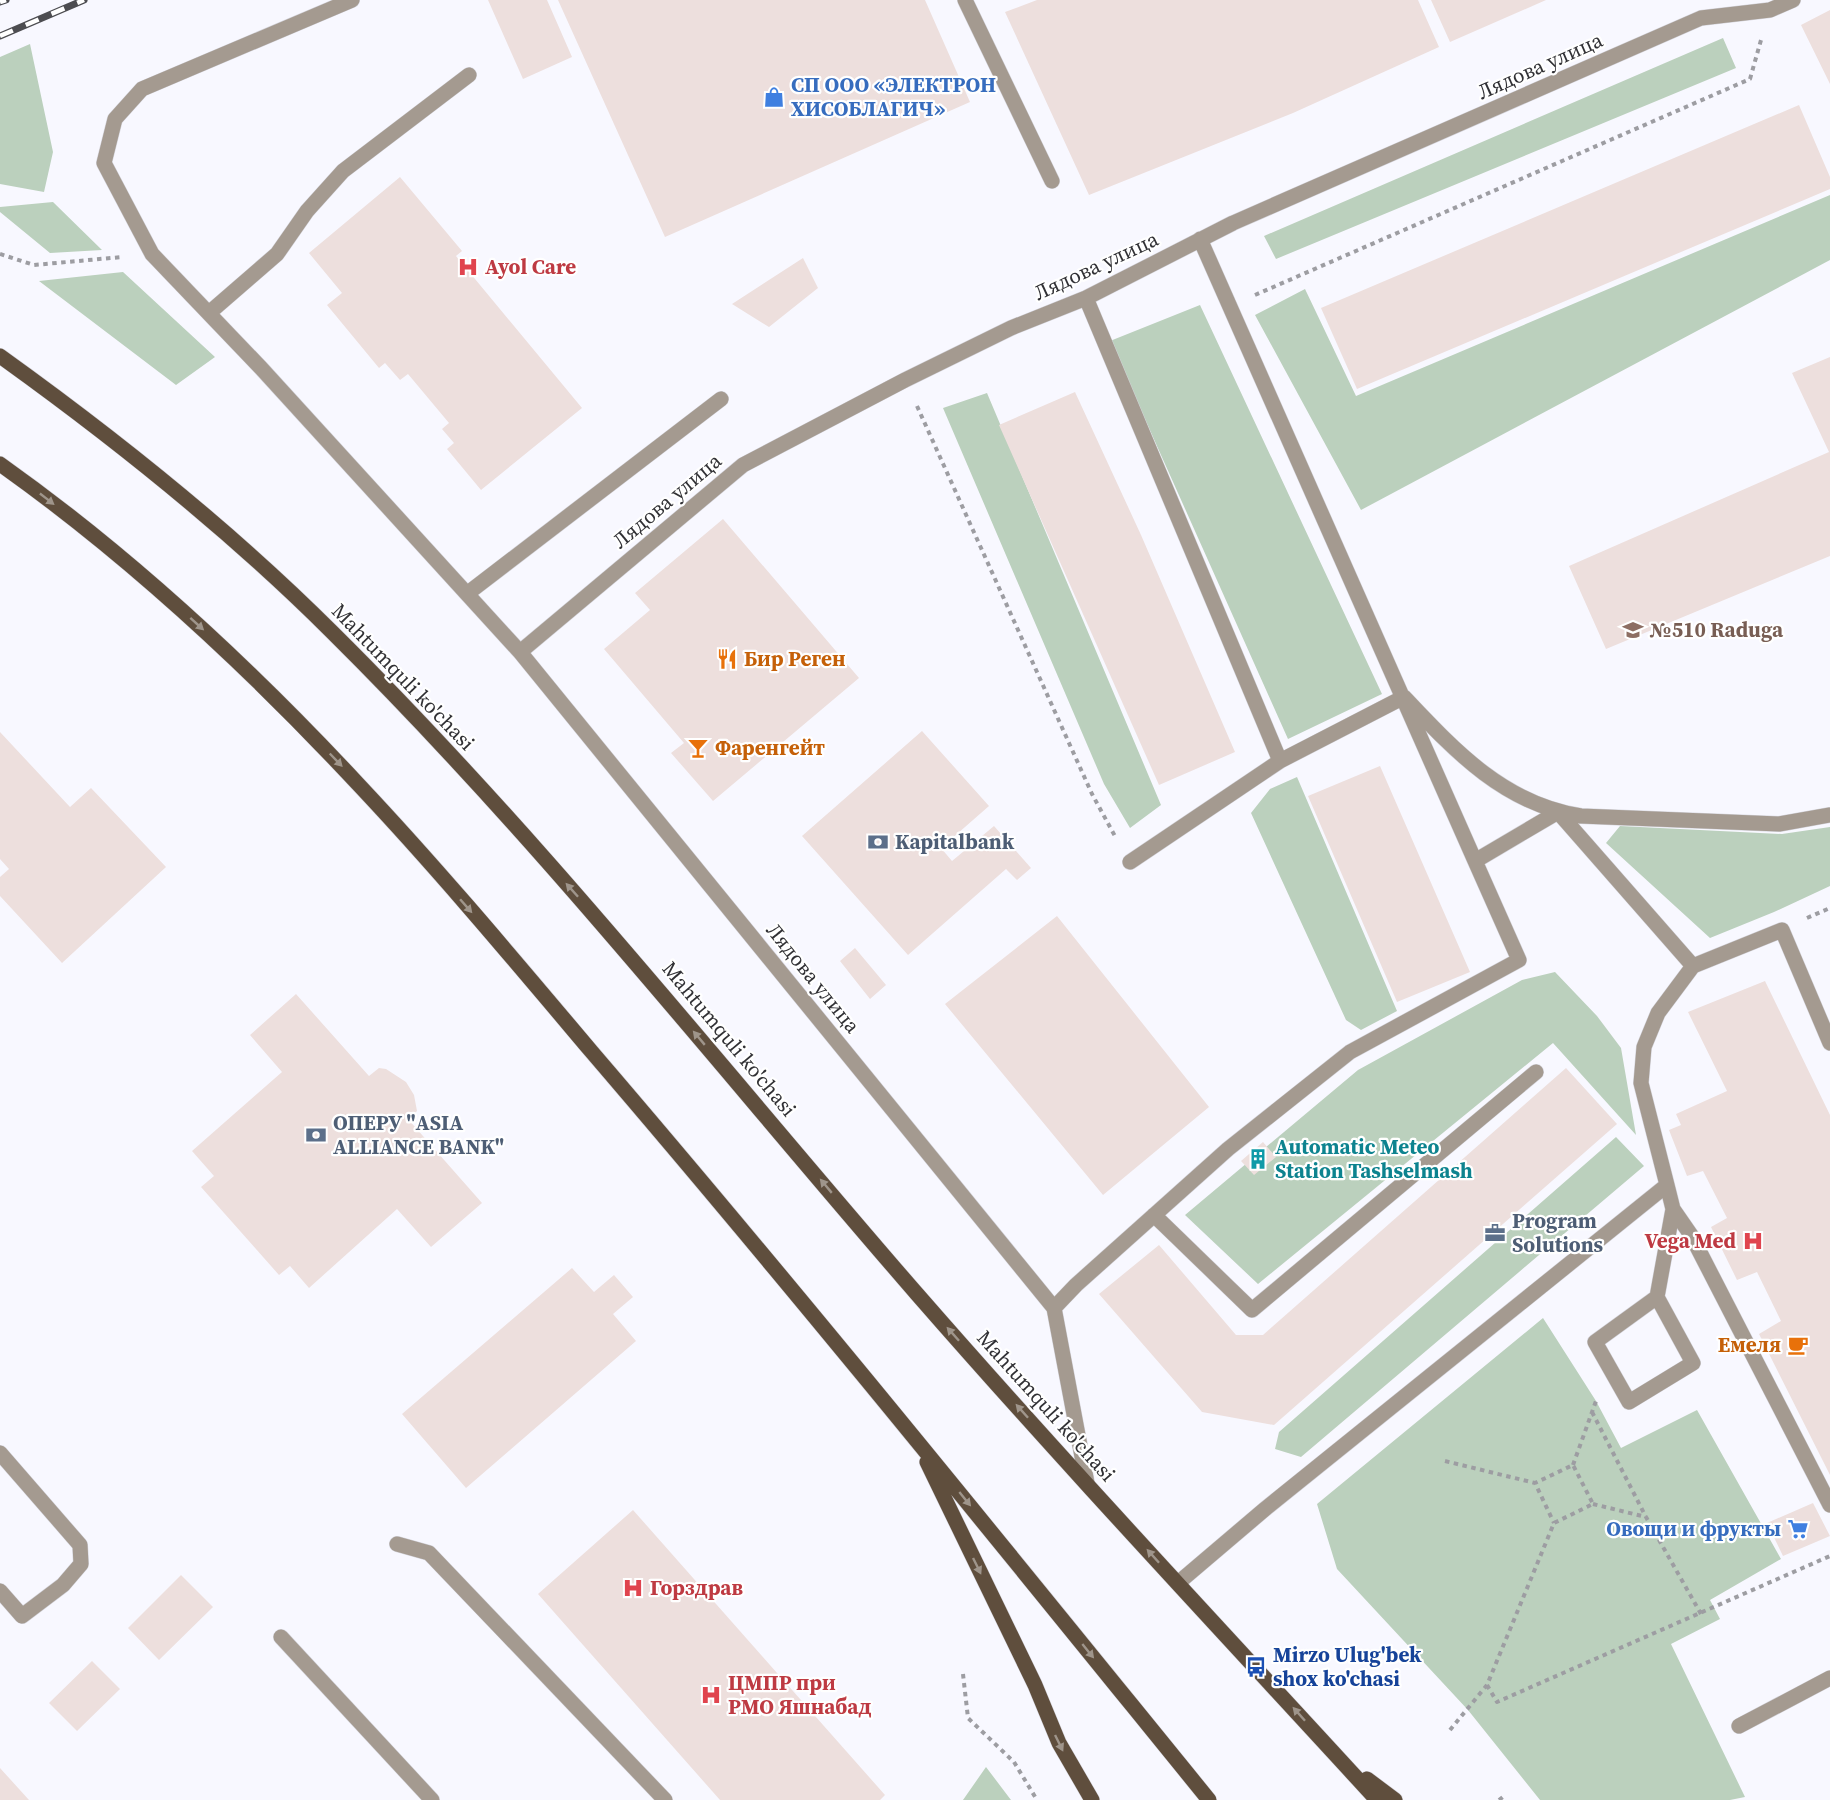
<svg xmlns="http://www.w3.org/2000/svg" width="1830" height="1800" font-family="'Source Serif 4',serif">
  <rect width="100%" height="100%" fill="#f8f8ff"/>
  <path fill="#bbd0bd" d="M 1723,38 L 1736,68 L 1276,259 L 1264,236 Z
    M 30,44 L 53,152 L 44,192 L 0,184 L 0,57 Z
    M 1830,195 L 1830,260 L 1361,510 L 1255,315 L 1305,289 L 1356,396 Z
    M 53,202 L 102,250 L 50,253 L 0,212 L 0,207 Z
    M 123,272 L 215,357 L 176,385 L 39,281 Z
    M 1200,305 L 1382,694 L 1288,739 L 1110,341 Z
    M 987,393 L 1161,805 L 1130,828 L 1104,784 L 943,408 Z
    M 1297,777 L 1397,1011 L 1361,1030 L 1346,1020 L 1251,813 L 1270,789 Z
    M 1620,826 L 1782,834 L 1830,827 L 1830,886 L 1774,912 L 1710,938 L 1606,843 Z
    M 1555,972 L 1597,1016 L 1621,1048 L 1636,1135 L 1553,1043 L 1258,1284 L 1185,1215 L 1358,1070 L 1522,980 Z
    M 1616,1137 L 1644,1166 L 1301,1457 L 1275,1449 L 1279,1432 Z
    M 1543,1318 L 1596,1401 L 1621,1448 L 1697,1410 L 1781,1559 L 1710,1600 L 1720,1619 L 1671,1644 L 1745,1797 L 1730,1800 L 1540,1800 L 1468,1710 L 1337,1569 L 1317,1504 Z
    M 986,1767 L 1011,1800 L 963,1800 Z"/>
  <path fill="#eddfdd" d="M 488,0 L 547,0 L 572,57 L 523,79 Z
    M 558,0 L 925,0 L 970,102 L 665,237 Z
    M 1037,0 L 1418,0 L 1439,47 L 1293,113 L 1089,195 L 1005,12 Z
    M 1431,0 L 1546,0 L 1450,42 Z
    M 1830,10 L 1830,84 L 1801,25 Z
    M 1799,105 L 1830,177 L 1830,189 L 1357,389 L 1321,308 Z
    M 400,177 L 462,251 L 456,256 L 582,408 L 481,490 L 447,449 L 454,443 L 442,429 L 449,423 L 408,374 L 400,380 L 385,363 L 379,368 L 327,305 L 342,293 L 309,253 Z
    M 803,258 L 818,288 L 769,327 L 732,304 Z
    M 1830,357 L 1830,556 L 1606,649 L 1569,566 L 1829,452 L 1792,373 Z
    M 1075,392 L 1141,535 L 1235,752 L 1159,785 L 999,425 Z
    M 723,519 L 859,678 L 713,801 L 671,753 L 684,743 L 604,649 L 650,610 L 635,593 Z
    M 922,731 L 989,806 L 941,848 L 952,861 L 994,826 L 1031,868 L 1017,880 L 1006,869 L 908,955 L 802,836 Z
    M 0,732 L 70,807 L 91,788 L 166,867 L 62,963 L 0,896 L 0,877 L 9,869 L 0,859 Z
    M 1380,766 L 1470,972 L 1397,1002 L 1308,796 Z
    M 1057,916 L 1209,1107 L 1103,1195 L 945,1004 Z
    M 855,948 L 886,985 L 870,999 L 840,961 Z
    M 1765,981 L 1830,1115 L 1830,1475 L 1759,1334 L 1781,1321 L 1757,1272 L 1737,1280 L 1711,1227 L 1727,1218 L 1703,1171 L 1687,1176 L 1669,1130 L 1681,1125 L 1676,1114 L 1727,1091 L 1688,1012 Z
    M 296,994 L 369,1076 L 379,1068 L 386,1069 L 406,1082 L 414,1095 L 417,1111 L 408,1119 L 482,1203 L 431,1247 L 397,1209 L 309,1288 L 290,1266 L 279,1275 L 201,1187 L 214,1176 L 192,1151 L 282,1072 L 250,1035 Z
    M 1566,1068 L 1617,1124 L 1274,1425 L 1202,1412 L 1099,1294 L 1159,1245 L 1236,1335 L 1263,1335 Z
    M 1263,1142 L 1276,1157 L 1254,1175 L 1241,1161 Z
    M 572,1268 L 594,1292 L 614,1275 L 633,1297 L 613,1314 L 636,1341 L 466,1488 L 402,1414 Z
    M 1813,1503 L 1830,1536 L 1783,1556 L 1767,1523 Z
    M 633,1510 L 885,1795 L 880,1800 L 720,1800 L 538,1594 Z
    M 181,1575 L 213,1607 L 159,1660 L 128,1628 Z
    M 92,1661 L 120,1689 L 77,1731 L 49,1703 Z
    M 0,1768 L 29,1800 L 0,1800 Z"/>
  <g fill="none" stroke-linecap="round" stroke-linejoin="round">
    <g stroke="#d4d4db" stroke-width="16">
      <path id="lane" d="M 352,0 L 142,89 L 115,119 L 104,163 L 152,254 L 261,368 L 520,652
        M 965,0 L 1052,181
        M 1200,239 L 1475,861 L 1558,812 L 1693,966 L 1782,930 L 1830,1043
        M 1086,298 L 1280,761
        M 209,313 L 277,254 L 307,211 L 343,171 L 469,75
        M 468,593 L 721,399
        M 1130,862 L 1280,761 L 1404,697 C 1455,751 1504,804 1581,816 L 1779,824 L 1830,815
        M 1667,1185 L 1673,1209 L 1691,1235 L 1830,1505
        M 1154,1215 L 1252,1310 L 1536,1072
        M 1657,1297 L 1693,1363 L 1629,1402 L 1595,1342 L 1657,1297 L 1673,1209
        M 1054,1308 L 1076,1285 L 1228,1149 L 1350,1052 L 1519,960 L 1475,861
        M 0,1453 L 80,1545 L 81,1564 L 63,1585 L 22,1616 L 0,1591
        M 1087,1483 L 1054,1308 L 520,652 L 743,465 L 905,380 L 1011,328 L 1086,298 L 1233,223 L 1701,18 L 1770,10 L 1793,0
        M 397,1544 L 429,1553 L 665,1800
        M 1178,1583 L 1265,1509 L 1667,1185 L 1641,1083 L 1644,1047 L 1658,1013 L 1693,966
        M 281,1637 L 432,1800
        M 1739,1726 L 1830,1678"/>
    </g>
    <g stroke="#d4d4db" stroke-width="16">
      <path id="primary" d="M 0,356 C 117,440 230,530 332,632 C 542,840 724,1072 917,1294 C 1067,1466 1223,1632 1377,1800
        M 0,464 C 131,557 249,667 358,784 C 439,870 515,961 591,1051 C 802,1297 1005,1549 1209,1800
        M 927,1462 L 1035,1685 L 1059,1743 L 1092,1800
        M 1367,1779 L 1395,1800"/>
    </g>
    <path stroke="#9d9da2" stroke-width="4" stroke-dasharray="4.5 4.5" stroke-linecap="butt" d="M 0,254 L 34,265 L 122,257
      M 1255,295 L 1750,79 L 1761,40
      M 917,406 L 1092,794 L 1116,838
      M 1807,918 L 1830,908
      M 1592,1412 L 1646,1517 L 1701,1614
      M 1445,1461 L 1535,1483
      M 1573,1465 L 1596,1401
      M 1593,1504 L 1646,1517
      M 963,1674 L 968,1718 L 1014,1762 L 1037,1800
      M 1487,1685 L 1497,1702 L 1830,1556
      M 1450,1730 L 1487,1685 L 1554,1523 L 1593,1504 L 1573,1465 L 1535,1483 L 1554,1523
      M 1499,1800 L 1504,1796"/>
    <use href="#lane" stroke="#a49a90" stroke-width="15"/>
    <use href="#primary" stroke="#5f4e3d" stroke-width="15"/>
    <g stroke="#4d4d51" stroke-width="7">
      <path id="rail" d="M 0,2 L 6,0
        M 0,36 L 84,0"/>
    </g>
    <use href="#rail" stroke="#fff" stroke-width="4.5" stroke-dasharray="14" stroke-linecap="butt"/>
  </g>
  <defs><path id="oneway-solid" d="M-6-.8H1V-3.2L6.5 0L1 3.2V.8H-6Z" transform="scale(1.5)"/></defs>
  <g fill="#9f958b">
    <use href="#oneway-solid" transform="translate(47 499) rotate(38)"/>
    <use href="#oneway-solid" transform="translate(197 624) rotate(42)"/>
    <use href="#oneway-solid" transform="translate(336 760) rotate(46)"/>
    <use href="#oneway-solid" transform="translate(572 890) rotate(-132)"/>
    <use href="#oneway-solid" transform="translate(466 906) rotate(49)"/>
    <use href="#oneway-solid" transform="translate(699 1038) rotate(-130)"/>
    <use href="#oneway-solid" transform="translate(826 1186) rotate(-130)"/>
    <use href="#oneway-solid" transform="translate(953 1334) rotate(-132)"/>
    <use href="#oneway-solid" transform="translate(1022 1411) rotate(-132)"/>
    <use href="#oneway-solid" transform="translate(965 1499) rotate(51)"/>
    <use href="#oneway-solid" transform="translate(1153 1556) rotate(-132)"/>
    <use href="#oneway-solid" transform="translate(977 1566) rotate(64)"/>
    <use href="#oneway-solid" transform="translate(1088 1651) rotate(51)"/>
    <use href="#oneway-solid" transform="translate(1299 1714) rotate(-132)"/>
    <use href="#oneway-solid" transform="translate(1059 1743) rotate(64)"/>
  </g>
  <defs>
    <g id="shop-bare" transform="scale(1.62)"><path d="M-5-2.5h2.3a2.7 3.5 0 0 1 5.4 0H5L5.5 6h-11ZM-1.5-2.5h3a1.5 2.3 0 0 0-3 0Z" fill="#3f7fe0" stroke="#fff" stroke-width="2.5" paint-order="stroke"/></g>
    <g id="hospital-bare" transform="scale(1.62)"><path d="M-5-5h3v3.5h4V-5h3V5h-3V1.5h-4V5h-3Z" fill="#e0444e" stroke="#fff" stroke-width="2.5" paint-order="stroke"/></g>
    <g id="school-bare" transform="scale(1.62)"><path d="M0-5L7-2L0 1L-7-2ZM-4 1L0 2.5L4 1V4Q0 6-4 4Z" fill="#8d6e63" stroke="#fff" stroke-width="2.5" paint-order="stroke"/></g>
    <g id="restaurant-bare" transform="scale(1.62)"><path d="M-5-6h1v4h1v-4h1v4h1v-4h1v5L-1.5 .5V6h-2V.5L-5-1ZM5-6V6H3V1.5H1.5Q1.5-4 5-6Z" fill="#e8710a" stroke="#fff" stroke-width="2.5" paint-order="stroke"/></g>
    <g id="bar-bare" transform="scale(1.62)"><path d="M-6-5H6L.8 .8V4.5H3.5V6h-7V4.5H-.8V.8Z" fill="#e8710a" stroke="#fff" stroke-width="2.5" paint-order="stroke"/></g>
    <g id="bank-bare" transform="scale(1.62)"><path d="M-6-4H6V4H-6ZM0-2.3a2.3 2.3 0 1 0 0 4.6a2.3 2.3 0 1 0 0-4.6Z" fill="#5c6f8a" stroke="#fff" stroke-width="2.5" paint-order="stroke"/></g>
    <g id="building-bare" transform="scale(1.62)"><path d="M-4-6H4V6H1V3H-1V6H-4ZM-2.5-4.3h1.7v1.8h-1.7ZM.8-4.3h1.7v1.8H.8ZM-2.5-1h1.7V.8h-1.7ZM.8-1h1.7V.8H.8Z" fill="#0f9aa8" stroke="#fff" stroke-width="2.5" paint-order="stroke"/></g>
    <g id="office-bare" transform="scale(1.62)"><path d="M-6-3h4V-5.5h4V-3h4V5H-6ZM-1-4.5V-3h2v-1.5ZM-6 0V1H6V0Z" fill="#5c6f8a" stroke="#fff" stroke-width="2.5" paint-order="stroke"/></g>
    <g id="cafe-bare" transform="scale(1.62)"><path d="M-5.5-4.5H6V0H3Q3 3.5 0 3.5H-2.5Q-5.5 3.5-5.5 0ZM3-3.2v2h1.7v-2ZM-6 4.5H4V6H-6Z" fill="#e8710a" stroke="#fff" stroke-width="2.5" paint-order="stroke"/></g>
    <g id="supermarket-bare" transform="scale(1.62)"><path d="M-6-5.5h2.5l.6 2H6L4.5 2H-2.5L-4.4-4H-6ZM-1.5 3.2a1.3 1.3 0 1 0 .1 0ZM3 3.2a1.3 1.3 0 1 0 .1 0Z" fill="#3f7fe0" stroke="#fff" stroke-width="2.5" paint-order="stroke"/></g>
    <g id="bus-bare" transform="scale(1.62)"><path d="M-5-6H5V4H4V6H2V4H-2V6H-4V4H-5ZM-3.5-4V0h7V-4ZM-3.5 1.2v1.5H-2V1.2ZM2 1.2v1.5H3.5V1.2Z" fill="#1a4fb4" stroke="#fff" stroke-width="2.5" paint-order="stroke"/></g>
  </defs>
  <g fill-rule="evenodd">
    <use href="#shop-bare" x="774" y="97"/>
    <use href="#hospital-bare" x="468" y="267"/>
    <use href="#school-bare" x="1633" y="630"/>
    <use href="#restaurant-bare" x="727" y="659"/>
    <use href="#bar-bare" x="698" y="748"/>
    <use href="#bank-bare" x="878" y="842"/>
    <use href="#bank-bare" x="316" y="1135"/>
    <use href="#building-bare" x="1258" y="1159"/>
    <use href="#office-bare" x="1495" y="1233"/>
    <use href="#hospital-bare" x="1753" y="1241"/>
    <use href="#cafe-bare" x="1798" y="1345"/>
    <use href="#supermarket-bare" x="1798" y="1529"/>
    <use href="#hospital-bare" x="633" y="1588"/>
    <use href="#bus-bare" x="1256" y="1667"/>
    <use href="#hospital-bare" x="711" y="1695"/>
  </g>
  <g text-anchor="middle" stroke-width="4.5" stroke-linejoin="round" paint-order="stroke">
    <g font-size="21" fill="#313135" stroke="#fff">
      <text transform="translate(1540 66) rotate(-24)" y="7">Лядова улица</text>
      <text transform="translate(1096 266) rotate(-25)" y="7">Лядова улица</text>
      <text transform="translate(667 501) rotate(-40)" y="7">Лядова улица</text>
      <text transform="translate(403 677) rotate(46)" y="7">Mahtumquli ko'chasi</text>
      <text transform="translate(813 978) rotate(51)" y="7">Лядова улица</text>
      <text transform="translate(729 1039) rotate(50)" y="7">Mahtumquli ko'chasi</text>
      <text transform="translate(1046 1406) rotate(48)" y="7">Mahtumquli ko'chasi</text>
    </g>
    <g font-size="21" font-weight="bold" fill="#366cbe" stroke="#fff" text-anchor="start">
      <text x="791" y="92">СП ООО «ЭЛЕКТРОН<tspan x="791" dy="24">ХИСОБЛАГИЧ»</tspan></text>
      <text x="1781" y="1536" text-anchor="end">Овощи и фрукты</text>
    </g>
    <g font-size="21" font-weight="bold" fill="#be3a42" stroke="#fff" text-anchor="start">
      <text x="485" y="274">Ayol Care</text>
      <text x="1736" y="1248" text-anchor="end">Vega Med</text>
      <text x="650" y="1595">Горздрав</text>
      <text x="728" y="1690">ЦМПР при<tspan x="728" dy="24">РМО Яшнабад</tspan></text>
    </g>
    <g font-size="21" font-weight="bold" fill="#785e54" stroke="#fff" text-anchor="start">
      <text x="1650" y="637">№510 Raduga</text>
    </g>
    <g font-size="21" font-weight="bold" fill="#c56008" stroke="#fff" text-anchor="start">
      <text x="744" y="666">Бир Реген</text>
      <text x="715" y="755">Фаренгейт</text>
      <text x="1781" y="1352" text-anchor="end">Емеля</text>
    </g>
    <g font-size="21" font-weight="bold" fill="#4e5e75" stroke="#fff" text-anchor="start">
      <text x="895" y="849">Kapitalbank</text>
      <text x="333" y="1130">ОПЕРУ "ASIA<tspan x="333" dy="24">ALLIANCE BANK"</tspan></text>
      <text x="1512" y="1228">Program<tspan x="1512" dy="24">Solutions</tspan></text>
    </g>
    <g font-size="21" font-weight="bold" fill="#0d838f" stroke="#fff" text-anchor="start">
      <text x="1275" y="1154">Automatic Meteo<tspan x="1275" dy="24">Station Tashselmash</tspan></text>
    </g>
    <g font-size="21" font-weight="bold" fill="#164399" stroke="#fff" text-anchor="start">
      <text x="1273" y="1662">Mirzo Ulug'bek<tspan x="1273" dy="24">shox ko'chasi</tspan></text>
    </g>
  </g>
</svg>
